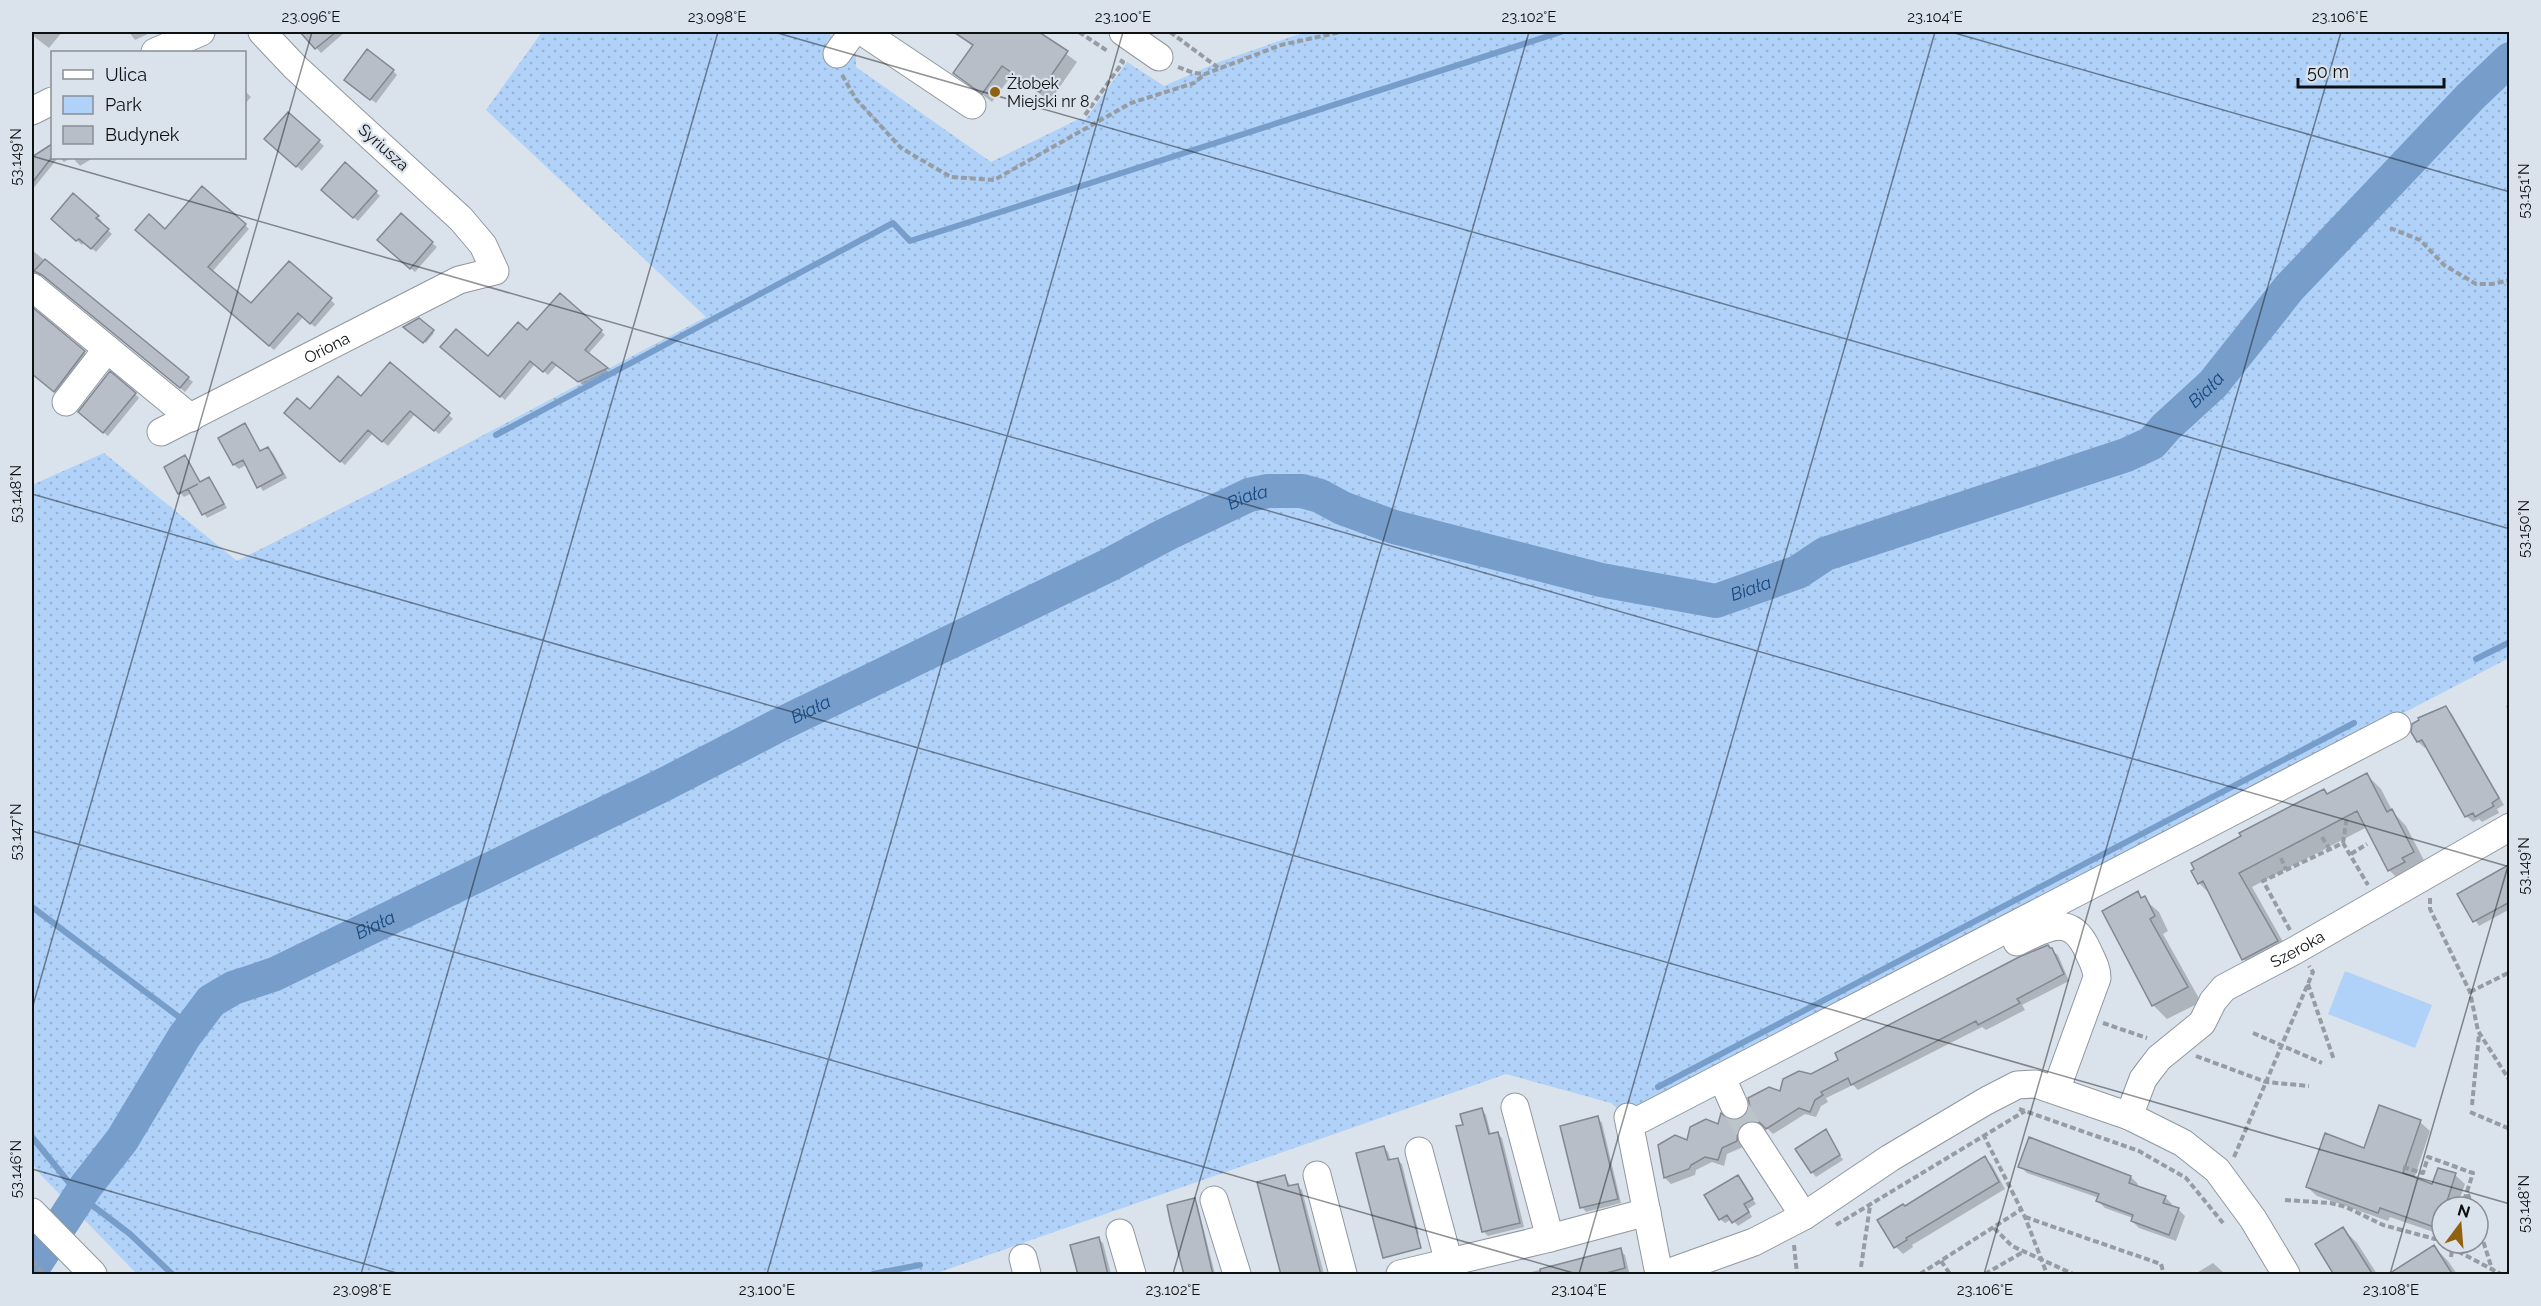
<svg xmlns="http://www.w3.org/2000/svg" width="2541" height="1306" font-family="Raleway,sans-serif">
  <defs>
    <pattern id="green-dots" width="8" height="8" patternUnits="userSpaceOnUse" patternTransform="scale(1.5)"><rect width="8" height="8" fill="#b0d1f8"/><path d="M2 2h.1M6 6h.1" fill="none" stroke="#96b2d4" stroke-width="1.8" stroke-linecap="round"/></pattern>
  </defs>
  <rect width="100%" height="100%" fill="#dae2eb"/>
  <path fill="url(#green-dots)" d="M 542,32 L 827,32 L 856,53 L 856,67 L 991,162 L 1081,118 L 1085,120 L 1127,62 L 1164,86 L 1219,62 L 1305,32 L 2509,32 L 2509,658 L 1628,1117 L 1611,1103 L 1506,1074 L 934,1274 L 137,1274 L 40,1174 L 32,1163 L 32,485 L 104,453 L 237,561 L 442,457 L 706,317 L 486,110 Z"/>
  <path fill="#b0d1f8" d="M 2345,971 L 2432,1005 L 2415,1048 L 2328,1014 Z"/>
  <path fill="#0003" d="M 32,32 L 62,32 L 49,48 L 32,35 Z
    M 129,32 L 152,32 L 135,40 Z
    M 302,32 L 345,32 L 321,53 Z
    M 952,32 L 1037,32 L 1077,62 L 1050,101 L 1012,75 L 992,102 L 955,73 L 974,47 Z
    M 1267,32 L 1280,32 L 1280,34 Z
    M 393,71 L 397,75 L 376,103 L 350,84 Z
    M 244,90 L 251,97 L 244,105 Z
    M 288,114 L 324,146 L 302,171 L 266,138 Z
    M 52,145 L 52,158 L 58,158 L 32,190 L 32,156 L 34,158 Z
    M 60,158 L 71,158 L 64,162 Z
    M 73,158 L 93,158 L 80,166 Z
    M 376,192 L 380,196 L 358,221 L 327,194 Z
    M 73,195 L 102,221 L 100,223 L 112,234 L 96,252 L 84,242 L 82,245 L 57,223 Z
    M 245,225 L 249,229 L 212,272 L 252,305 L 289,263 L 335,304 L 315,327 L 303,317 L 274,350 L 142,234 Z
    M 432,243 L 437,247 L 415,272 L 384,244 Z
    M 32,250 L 188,378 L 193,382 L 185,392 L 48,279 L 41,275 L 32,276 Z
    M 32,307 L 89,357 L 59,395 L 32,374 Z
    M 419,320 L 434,333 L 426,343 L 405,327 Z
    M 601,331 L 605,335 L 588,354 L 610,373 L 583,385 L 557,365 L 548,375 L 535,364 L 505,400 L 446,351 L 488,358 L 527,332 Z
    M 135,394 L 139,398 L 108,436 L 84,417 Z
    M 361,399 L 448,414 L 453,419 L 439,434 L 415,414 L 388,446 L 373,433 L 345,465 L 290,418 Z
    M 245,425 L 261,452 L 268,448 L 273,453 L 287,478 L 263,491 L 246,465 L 239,469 L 234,465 L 220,438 Z
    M 185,457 L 201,483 L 209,479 L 213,483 L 227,508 L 207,518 L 192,493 L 184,497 L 180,493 Z
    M 2510,704 L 2510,715 L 2506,706 Z
    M 2445,707 L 2452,714 L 2504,805 L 2497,809 L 2499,813 L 2482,822 L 2479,819 L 2473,822 L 2466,816 L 2427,746 L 2425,748 L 2418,742 L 2413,731 Z
    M 2367,775 L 2381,789 L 2393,812 L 2406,826 L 2427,866 L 2403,884 L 2389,870 L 2367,827 L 2252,887 L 2291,956 L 2258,973 L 2243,959 L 2212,896 L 2199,883 L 2324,791 L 2329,795 Z
    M 2510,866 L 2510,909 L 2479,926 L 2459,894 Z
    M 2137,893 L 2159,912 L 2168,931 L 2163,934 L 2201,1002 L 2167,1019 L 2153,1005 Z
    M 2051,950 L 2058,955 L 2069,981 L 2022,1005 L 2025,1010 L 1986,1030 L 1982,1027 L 1858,1090 L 1853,1085 L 1826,1098 L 1828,1102 L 1821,1106 L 1816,1117 L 1805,1114 L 1773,1134 L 1766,1127 L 1757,1126 L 1743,1147 L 1727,1154 L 1724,1166 L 1712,1162 L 1696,1170 L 1695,1175 L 1671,1184 L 1665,1178 L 1659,1145 L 1688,1142 L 1719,1126 L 1742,1120 L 1780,1093 L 1811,1076 Z
    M 1482,1110 L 1486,1115 L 1491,1135 L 1498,1134 L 1502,1138 L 1524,1227 L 1488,1236 L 1484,1232 L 1457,1128 L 1465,1126 Z
    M 1598,1118 L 1602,1123 L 1621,1203 L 1586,1212 L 1582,1207 Z
    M 2420,1122 L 2430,1131 L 2414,1179 L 2433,1186 L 2455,1175 L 2465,1184 L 2457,1207 L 2442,1207 L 2442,1235 L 2390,1217 L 2388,1221 L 2317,1196 L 2307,1187 L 2365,1150 Z
    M 1828,1137 L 1843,1160 L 1816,1177 L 1812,1172 Z
    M 1384,1147 L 1388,1152 L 1391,1161 L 1397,1160 L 1402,1164 L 1419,1234 L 1384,1243 Z
    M 1985,1158 L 1992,1165 L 2005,1189 L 1912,1245 L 1913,1247 L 1903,1254 L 1896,1247 L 1905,1208 Z
    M 2020,1166 L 2131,1177 L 2138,1184 L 2137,1187 L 2165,1197 L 2172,1204 L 2171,1207 L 2178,1209 L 2185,1216 L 2176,1241 L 2139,1228 L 2132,1221 L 2133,1218 L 2105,1208 L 2098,1201 L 2099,1198 L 2027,1173 Z
    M 1285,1176 L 1291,1187 L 1297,1186 L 1302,1190 L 1324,1274 L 1282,1274 Z
    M 1738,1177 L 1756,1204 L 1748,1209 L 1752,1217 L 1738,1226 L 1732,1219 L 1725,1223 L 1720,1219 Z
    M 1194,1200 L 1197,1203 L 1215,1274 L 1185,1274 Z
    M 2343,1229 L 2357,1243 L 2377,1274 L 2336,1274 Z
    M 1098,1239 L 1103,1243 L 1111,1274 L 1080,1274 Z
    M 2434,1247 L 2448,1261 L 2457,1274 L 2390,1274 Z
    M 1620,1250 L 1625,1255 L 1629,1272 L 1622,1274 L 1523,1274 Z
    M 2213,1263 L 2225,1274 L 2195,1274 Z"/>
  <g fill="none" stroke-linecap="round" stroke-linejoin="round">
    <path stroke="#779dca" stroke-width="6" d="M 496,435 L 893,223 L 910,241 L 1561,32
      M 2476,659 L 2510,642
      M 32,907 L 191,1026
      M 1658,1087 L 2354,723
      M 32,1137 L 80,1196 L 130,1234 L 172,1274
      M 873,1274 L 920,1265"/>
    <path stroke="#779dca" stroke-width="34" id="s1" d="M 32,1269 L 86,1186 L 122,1140 L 184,1037 L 211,1001 L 233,988 L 275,974 L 667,783 L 783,723 L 1109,565 L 1165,535 L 1249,495 L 1268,491 L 1302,491 L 1320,496 L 1342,508 L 1394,527 L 1601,580 L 1716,601 L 1798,572 L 1825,554 L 2126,455 L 2152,443 L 2166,427 L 2213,384 L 2289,288 L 2470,97 L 2510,59"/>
  </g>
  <path fill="#b7bec7" stroke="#828891" stroke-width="1.5" d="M 300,32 L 336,32 L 315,49 Z
    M 954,32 L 1039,32 L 1068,51 L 1040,92 L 1002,66 L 982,94 L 953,73 L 973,45 Z
    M 367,49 L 394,70 L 370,100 L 344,80 Z
    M 288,112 L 320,140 L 296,167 L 264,139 Z
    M 52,144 L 52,157 L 32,183 L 32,157 Z
    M 345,162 L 377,191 L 353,218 L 321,190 Z
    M 202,186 L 246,224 L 208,267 L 251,303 L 289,261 L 332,298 L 310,324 L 298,313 L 269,346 L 135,230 L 149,214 L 165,229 Z
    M 73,193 L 99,216 L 96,218 L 109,229 L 91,249 L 79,239 L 76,241 L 51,219 Z
    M 401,213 L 433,242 L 410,269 L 377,240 Z
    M 45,259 L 189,377 L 180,388 L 42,275 L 34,271 Z
    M 560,293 L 602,330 L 585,350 L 608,368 L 578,382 L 552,362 L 543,372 L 530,361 L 500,397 L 440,347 L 456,329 L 488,356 L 518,322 L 527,330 Z
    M 32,307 L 85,351 L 54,392 L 32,374 Z
    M 419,318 L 434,330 L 423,343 L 403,327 Z
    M 390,362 L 450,413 L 434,431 L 410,411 L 382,442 L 368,430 L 340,462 L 284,413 L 297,398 L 310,409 L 338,376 L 361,396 Z
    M 110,371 L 136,393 L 103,433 L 78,412 Z
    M 245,423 L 260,451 L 268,447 L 283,474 L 257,488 L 243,460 L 233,465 L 218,438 Z
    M 185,455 L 200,482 L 209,477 L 224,504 L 202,515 L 188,489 L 198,484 L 178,494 L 164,467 Z
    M 2446,706 L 2499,798 L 2492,803 L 2494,806 L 2475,817 L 2473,813 L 2465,817 L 2422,740 L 2417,742 L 2411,732 L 2412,724 L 2419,720 L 2418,718 Z
    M 2367,773 L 2387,812 L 2392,809 L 2414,852 L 2402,858 L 2405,862 L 2388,871 L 2357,811 L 2239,873 L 2278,941 L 2242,960 L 2203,881 L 2198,884 L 2191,871 L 2194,869 L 2191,863 L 2241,836 L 2239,833 L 2324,789 L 2327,794 Z
    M 2510,864 L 2510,902 L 2473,922 L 2457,894 Z
    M 2138,891 L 2141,898 L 2145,896 L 2155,916 L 2150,919 L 2188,987 L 2152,1006 L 2102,911 Z
    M 2048,945 L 2050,948 L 2052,948 L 2064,974 L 2017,999 L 2020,1003 L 1978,1025 L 1976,1021 L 1851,1085 L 1848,1078 L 1821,1092 L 1823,1095 L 1815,1100 L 1810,1112 L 1799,1108 L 1766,1129 L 1759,1122 L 1751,1120 L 1744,1123 L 1738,1129 L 1737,1141 L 1722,1148 L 1718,1160 L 1705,1157 L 1691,1165 L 1689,1169 L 1664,1178 L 1658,1145 L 1675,1135 L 1687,1140 L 1690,1127 L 1706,1119 L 1718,1124 L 1721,1113 L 1732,1121 L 1741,1119 L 1747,1114 L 1750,1107 L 1748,1098 L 1769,1087 L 1780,1091 L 1783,1079 L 1799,1071 L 1811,1074 L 1838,1060 L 1835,1053 L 2019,957 Z
    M 2379,1105 L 2421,1120 L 2403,1173 L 2432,1184 L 2438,1168 L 2456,1173 L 2448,1198 L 2444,1207 L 2442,1207 L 2437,1228 L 2380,1208 L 2378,1213 L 2306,1187 L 2325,1133 L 2364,1148 Z
    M 1482,1108 L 1489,1134 L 1498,1132 L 1520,1223 L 1482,1232 L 1456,1126 L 1463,1125 L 1460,1114 Z
    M 1598,1116 L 1618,1199 L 1580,1208 L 1560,1126 Z
    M 1826,1129 L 1840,1155 L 1811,1173 L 1795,1149 Z
    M 2029,1137 L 2131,1176 L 2129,1183 L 2166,1196 L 2163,1203 L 2179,1208 L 2169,1235 L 2131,1221 L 2133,1215 L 2096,1201 L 2099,1194 L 2018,1167 Z
    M 1384,1146 L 1388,1160 L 1398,1158 L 1421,1248 L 1383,1258 L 1356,1153 Z
    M 1985,1156 L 1999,1182 L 1906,1238 L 1907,1240 L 1894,1248 L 1877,1220 L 1903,1204 L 1905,1206 Z
    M 1285,1175 L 1288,1186 L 1298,1184 L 1321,1275 L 1281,1275 L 1257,1182 Z
    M 1738,1175 L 1753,1199 L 1744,1204 L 1749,1212 L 1732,1223 L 1727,1215 L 1719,1220 L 1704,1195 Z
    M 1195,1198 L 1202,1227 L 1213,1275 L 1184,1275 L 1170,1220 L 1167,1205 Z
    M 2343,1227 L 2373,1275 L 2334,1275 L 2315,1244 Z
    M 1099,1237 L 1108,1275 L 1078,1275 L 1070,1245 Z
    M 2434,1245 L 2453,1275 L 2387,1275 Z
    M 1621,1248 L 1625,1268 L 1599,1275 L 1541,1275 L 1540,1269 Z"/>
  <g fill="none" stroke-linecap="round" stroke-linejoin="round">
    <path stroke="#bbc3cb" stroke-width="27" stroke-dasharray="27 14" stroke-linecap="butt" d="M 1734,1105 L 1752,1136"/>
    <g stroke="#9097a0" stroke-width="29">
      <g id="minor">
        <path d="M 863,32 L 972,105"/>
        <path d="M 1123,32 L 1159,57"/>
        <path d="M 155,52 L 201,32"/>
        <path d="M 837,54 L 853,32"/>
        <path d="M 32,111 L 52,101"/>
        <path d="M 32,287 L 191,418"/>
        <path d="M 66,402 L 107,349"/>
        <path id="s2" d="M 161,432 L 459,280 L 495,271 L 483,245 L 461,219 L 295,67 L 262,32"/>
        <path d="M 2017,942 C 2047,927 2071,912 2088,951 C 2092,960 2097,968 2097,978 L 2056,1090"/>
        <path d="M 1722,1078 L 1734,1105"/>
        <path d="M 1515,1107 L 1550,1238"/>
        <path id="s3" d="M 2129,1116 L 2143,1079 L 2149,1071 L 2159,1058 L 2202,1023 L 2213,1001 L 2224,988 L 2294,951 L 2510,827"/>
        <path d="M 1628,1117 L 1659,1274"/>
        <path d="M 1641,1119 L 2397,726"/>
        <path d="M 1752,1136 L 1804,1216"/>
        <path d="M 1419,1151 L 1449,1263"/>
        <path d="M 1317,1175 L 1343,1274"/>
        <path d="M 1214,1200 L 1237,1274"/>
        <path d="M 32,1212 L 93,1274"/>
        <path d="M 1120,1233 L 1132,1274"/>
        <path d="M 1023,1258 L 1027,1274"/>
        <path d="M 1676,1270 L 1754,1242 L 1804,1216 L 1890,1158 L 1986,1101 L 2017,1085 L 2036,1084 L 2129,1116 L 2183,1143 L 2217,1170 L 2253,1219 L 2286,1274"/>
        <path d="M 1400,1274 L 1550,1238 L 1647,1212"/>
      </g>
    </g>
    <path stroke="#969ca3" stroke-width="4" stroke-dasharray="6 3" stroke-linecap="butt" d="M 1079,32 L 1109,52
      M 1170,32 L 1220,69
      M 1178,67 L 1194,73 L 1205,74 L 1281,45 L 1341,32
      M 842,75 L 856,99 L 901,148 L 951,177 L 994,180 L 1131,103 L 1194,83 L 1205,74
      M 1085,115 L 1123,62 L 1120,60
      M 2390,228 L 2420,240 L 2444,265 L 2476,284 L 2492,284 L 2510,280
      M 2322,837 L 2330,850
      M 2343,843 L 2347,816
      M 2351,854 L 2367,844
      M 2281,858 L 2286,870
      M 2430,898 L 2430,909 L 2470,992 L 2478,1031 L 2510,1081
      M 2290,930 L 2263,881 L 2343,843 L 2368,885
      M 2308,984 L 2334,1060
      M 2470,992 L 2510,972
      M 2103,1023 L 2147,1038
      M 2253,1033 L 2322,1063
      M 2196,1056 L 2266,1082 L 2309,1086
      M 2472,1105 L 2479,1035
      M 2019,1109 L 2139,1151 L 2186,1178 L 2223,1223
      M 2470,1112 L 2510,1129
      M 1983,1134 L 2025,1217 L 2047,1274
      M 2234,1157 L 2313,972 L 2309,966
      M 2403,1167 L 2423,1173 L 2428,1157 L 2473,1173 L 2462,1207
      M 2468,1194 L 2472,1207
      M 2285,1200 L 2330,1203 L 2346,1207 L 2383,1225 L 2435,1239 L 2442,1233
      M 2025,1217 L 2161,1264 L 2164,1274
      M 1836,1225 L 2025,1111
      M 2478,1225 L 2492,1269
      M 1994,1228 L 2012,1246 L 2073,1274
      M 2442,1243 L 2501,1274
      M 1794,1245 L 1797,1274
      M 2451,1257 L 2453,1243
      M 32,1261 L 45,1274
      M 1941,1261 L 1950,1274
      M 1861,1267 L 1870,1206
      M 1920,1274 L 2022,1209
      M 1985,1274 L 2023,1252"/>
    <use href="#minor" stroke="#fff" stroke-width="27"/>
  </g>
  <path fill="none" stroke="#0e1114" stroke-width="1.5" stroke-opacity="0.45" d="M 774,32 L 2510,529M 1951,32 L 2510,192M 32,156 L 2510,867M 32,494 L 2510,1204M 32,831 L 1577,1274M 32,1009 L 312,32M 32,1169 L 400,1274M 361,1274 L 718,32M 767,1274 L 1123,32M 1173,1274 L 1529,32M 1579,1274 L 1935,32M 1984,1274 L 2341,32M 2390,1274 L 2510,859"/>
  <circle fill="#926110" stroke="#dae2eb" stroke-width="2" cx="995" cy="92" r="6"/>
  <g text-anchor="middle" stroke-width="4.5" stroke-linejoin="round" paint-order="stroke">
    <g font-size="16" fill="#0e1114" stroke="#dae2eb" text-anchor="start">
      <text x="1007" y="89">Żłobek<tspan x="1007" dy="18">Miejski nr 8</tspan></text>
    </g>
    <g font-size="16" fill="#0e1114" stroke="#dae2eb">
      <text transform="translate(384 147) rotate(42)" y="6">Syriusza</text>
      <text dy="6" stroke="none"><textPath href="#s2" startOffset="186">Oriona</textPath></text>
      <text dy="6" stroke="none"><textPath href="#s3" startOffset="246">Szeroka</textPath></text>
    </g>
    <g font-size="18" font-style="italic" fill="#144981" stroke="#dae2eb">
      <text dy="6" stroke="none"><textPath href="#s1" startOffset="2502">Biała</textPath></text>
      <text dy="6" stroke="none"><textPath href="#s1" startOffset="1476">Biała</textPath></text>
      <text dy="6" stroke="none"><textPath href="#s1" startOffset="1998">Biała</textPath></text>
      <text dy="6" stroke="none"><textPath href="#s1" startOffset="990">Biała</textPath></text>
      <text dy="6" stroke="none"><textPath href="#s1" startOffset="504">Biała</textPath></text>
    </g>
  </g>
  <rect width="2541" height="1306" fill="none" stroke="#dae2eb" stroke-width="66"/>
  <rect x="51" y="51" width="195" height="108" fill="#dae2eb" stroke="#888e95" stroke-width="1.5"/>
  <rect x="63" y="70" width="30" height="9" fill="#ffffff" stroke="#888e95" stroke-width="1.5"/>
  <text x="105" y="81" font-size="18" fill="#0e1114">Ulica</text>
  <rect x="63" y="96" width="30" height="18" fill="#b0d1f8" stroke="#888e95" stroke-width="1.5"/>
  <text x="105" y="111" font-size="18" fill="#0e1114">Park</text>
  <rect x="63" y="126" width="30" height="18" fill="#b7bec7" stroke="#888e95" stroke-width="1.5"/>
  <text x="105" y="141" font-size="18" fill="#0e1114">Budynek</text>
  <g transform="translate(2460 1225) rotate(16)"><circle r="28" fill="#dae2eb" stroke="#888e95" stroke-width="1.5"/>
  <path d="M0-4.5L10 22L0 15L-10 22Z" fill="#926110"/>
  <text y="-9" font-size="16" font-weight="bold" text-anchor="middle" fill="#0e1114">N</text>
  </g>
  <path d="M2298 78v9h146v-9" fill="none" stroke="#0e1114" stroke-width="3"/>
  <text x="2307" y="78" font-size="18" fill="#0e1114" stroke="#dae2eb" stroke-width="4.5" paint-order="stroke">50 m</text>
  <rect x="33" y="33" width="2475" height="1240" fill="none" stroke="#0e1114" stroke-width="2"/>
  <g font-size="15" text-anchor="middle" fill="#0e1114">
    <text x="311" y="22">23.096°E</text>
    <text x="717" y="22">23.098°E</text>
    <text x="1123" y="22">23.100°E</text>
    <text x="1529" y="22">23.102°E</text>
    <text x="1935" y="22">23.104°E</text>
    <text x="2340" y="22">23.106°E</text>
    <text transform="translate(16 157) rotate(-90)" y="5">53.149°N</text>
    <text transform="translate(2524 191) rotate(-90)" y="5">53.151°N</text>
    <text transform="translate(16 494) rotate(-90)" y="5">53.148°N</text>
    <text transform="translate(2524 529) rotate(-90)" y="5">53.150°N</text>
    <text transform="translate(16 832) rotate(-90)" y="5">53.147°N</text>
    <text transform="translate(2524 866) rotate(-90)" y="5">53.149°N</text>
    <text transform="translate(16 1169) rotate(-90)" y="5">53.146°N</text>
    <text transform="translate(2524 1204) rotate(-90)" y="5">53.148°N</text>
    <text x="362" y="1295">23.098°E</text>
    <text x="767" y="1295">23.100°E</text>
    <text x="1173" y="1295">23.102°E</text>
    <text x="1579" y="1295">23.104°E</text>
    <text x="1985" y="1295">23.106°E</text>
    <text x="2391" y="1295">23.108°E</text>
  </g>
</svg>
